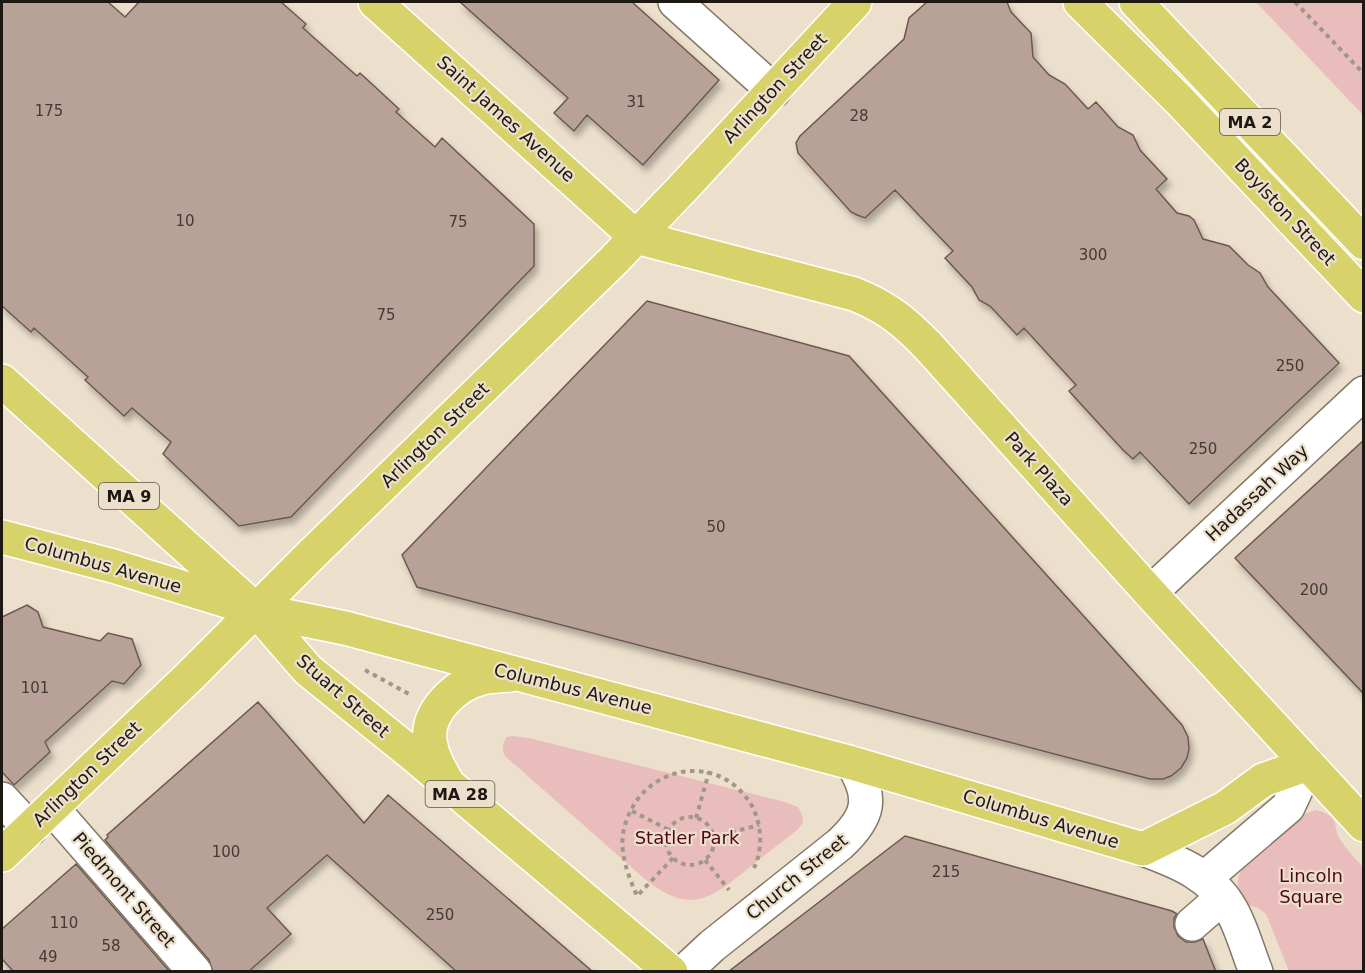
<svg xmlns="http://www.w3.org/2000/svg" width="1365" height="973" font-family="'DejaVu Sans',sans-serif">
  <defs>
    <filter id="shadow"><feDropShadow dx="3.5" dy="6" stdDeviation="3" flood-color="#0004"/></filter>
  </defs>
  <rect width="100%" height="100%" fill="#ecdfcc"/>
  <path fill="#e9bdbc" d="M 1256,2 L 1363,2 L 1363,115 Z
    M 513,736 L 529,738 L 785,802 L 798,807 L 802,815 L 803,823 L 797,830 C 781,843 764,855 749,868 C 710,899 691,915 646,880 L 505,756 C 502,748 502,744 507,737 Z
    M 1316,810 C 1343,817 1331,826 1341,841 C 1347,850 1356,859 1363,867 L 1363,971 L 1289,971 L 1266,914 L 1258,908 L 1248,905 C 1240,893 1233,884 1242,870 L 1304,814 Z"/>
  <path fill="#b8a298" stroke="#6c594f" stroke-width="1.5" filter="url(#shadow)" d="M 2,2 L 108,2 L 125,17 L 139,2 L 281,2 L 306,24 L 303,28 L 357,76 L 360,73 L 399,109 L 396,112 L 435,147 L 442,138 L 534,224 L 534,266 L 291,517 L 239,526 L 163,454 L 171,442 L 132,408 L 124,416 L 85,380 L 88,377 L 34,328 L 31,332 L 2,306 Z
    M 460,2 L 632,2 L 719,80 L 643,165 L 587,115 L 574,131 L 554,113 L 568,98 Z
    M 927,2 L 1007,2 L 1011,12 L 1031,33 L 1033,57 L 1049,75 L 1065,84 L 1088,109 L 1096,102 L 1118,127 L 1133,135 L 1140,150 L 1167,179 L 1156,189 L 1177,213 L 1189,216 L 1194,220 L 1203,239 L 1229,246 L 1248,265 L 1260,273 L 1268,287 L 1339,363 L 1189,504 L 1140,452 L 1133,459 L 1123,450 L 1069,391 L 1076,385 L 1024,328 L 1017,335 L 990,306 L 979,300 L 972,287 L 945,258 L 953,251 L 895,190 L 865,218 L 857,215 L 851,212 L 798,153 L 796,143 L 800,136 L 904,39 L 909,18 Z
    M 647,301 L 849,356 L 1182,725 L 1188,737 L 1189,749 L 1187,758 L 1181,768 L 1171,776 L 1163,779 L 1150,779 L 417,587 L 402,555 Z
    M 1364,440 L 1364,694 L 1235,558 Z
    M 27,605 L 38,612 L 43,627 L 100,641 L 108,633 L 132,639 L 141,665 L 124,684 L 112,681 L 45,742 L 50,752 L 14,785 L 2,772 L 2,617 Z
    M 258,702 L 364,823 L 388,795 L 593,972 L 457,972 L 327,855 L 267,908 L 291,934 L 248,972 L 213,972 L 209,960 L 105,840 L 108,837 L 107,835 Z
    M 905,836 L 1172,911 L 1177,914 L 1174,918 L 1174,927 L 1178,936 L 1186,942 L 1195,942 L 1203,939 L 1216,972 L 728,972 Z
    M 76,864 L 170,972 L 14,972 L 2,959 L 2,929 Z"/>
  <g fill="none" stroke-linecap="round" stroke-linejoin="round">
    <g stroke="#837866" stroke-width="36">
      <path id="minor" d="M 675,2 L 774,91
        M 1150,593 L 1364,393
        M 2,799 L 30,829
        M 52,808 L 195,972
        M 1143,849 C 1179,862 1212,875 1232,911 C 1242,929 1248,952 1256,972
        M 1205,878 L 1288,807 L 1308,764
        M 1192,924 L 1223,897
        M 684,972 L 712,946 L 840,844 C 869,817 874,798 852,763"/>
    </g>
    <g stroke="#fff" stroke-width="36">
      <path id="major" d="M 375,2 L 636,237 L 854,294 C 887,307 905,322 929,347 L 1150,593 L 1364,825
        M 1080,2 L 1179,100 L 1364,296
        M 1136,2 L 1364,243
        M 2,381 L 256,610 L 308,670 L 411,753 L 671,972
        M 2,537 L 113,566 L 256,610 L 345,628 L 852,763 L 1143,849 L 1225,808 L 1263,780 L 1308,764
        M 446,780 C 439,768 432,756 430,741 C 426,712 455,685 482,678 C 491,676 501,676 510,675
        M 2,855 L 189,677 L 312,554 L 613,261 L 682,189 L 855,2"/>
    </g>
    <path stroke="#a19788" stroke-width="4" stroke-dasharray="4.5 4.5" stroke-linecap="butt" d="M 1295,2 L 1364,74
      M 365,670 L 409,694
      M 632,811 L 669,830
      M666 841a24 24 0 1 1 48 0a24 24 0 1 1-48 0Z
      M 696,818 L 709,772
      M 714,837 L 759,825
      M 673,858 L 637,896 C 629,877 620,856 623,834 C 634,768 716,746 752,806 C 762,825 763,849 754,868
      M 705,860 L 729,890"/>
    <use href="#minor" stroke="#fff" stroke-width="33"/>
    <use href="#major" stroke="#d7d36a" stroke-width="33"/>
  </g>
  <g text-anchor="middle" stroke-width="4.5" stroke-linejoin="round" paint-order="stroke">
    <g font-size="15" fill="#443a33">
      <text x="636" y="107">31</text>
      <text x="49" y="116">175</text>
      <text x="859" y="121">28</text>
      <text x="185" y="226">10</text>
      <text x="458" y="227">75</text>
      <text x="1093" y="260">300</text>
      <text x="386" y="320">75</text>
      <text x="1290" y="371">250</text>
      <text x="1203" y="454">250</text>
      <text x="716" y="532">50</text>
      <text x="1314" y="595">200</text>
      <text x="35" y="693">101</text>
      <text x="226" y="857">100</text>
      <text x="946" y="877">215</text>
      <text x="440" y="920">250</text>
      <text x="64" y="928">110</text>
      <text x="111" y="951">58</text>
      <text x="48" y="962">49</text>
    </g>
    <g fill="#ecdfcc" stroke="#5b5449" stroke-width="1.5">
      <rect x="1220" y="109" width="60" height="26" rx="4.5"/>
      <rect x="99" y="483" width="60" height="26" rx="4.5"/>
      <rect x="425.5" y="781" width="69" height="26" rx="4.5"/>
    </g>
    <g font-size="16" font-weight="bold" fill="#1d1811">
      <text x="1250" y="128">MA 2</text>
      <text x="129" y="502">MA 9</text>
      <text x="460" y="800">MA 28</text>
    </g>
    <g font-size="18" fill="#1d1811" stroke="#ecdfcc">
      <text transform="translate(775 88) rotate(-47)" y="6">Arlington Street</text>
      <text transform="translate(506 119) rotate(42)" y="6">Saint James Avenue</text>
      <text transform="translate(1285 212) rotate(47)" y="6">Boylston Street</text>
      <text transform="translate(435 435) rotate(-44)" y="6">Arlington Street</text>
      <text transform="translate(1039 469) rotate(48)" y="6">Park Plaza</text>
      <text transform="translate(1257 493) rotate(-43)" y="6">Hadassah Way</text>
      <text transform="translate(103 565) rotate(16)" y="6">Columbus Avenue</text>
      <text transform="translate(573 689) rotate(14)" y="6">Columbus Avenue</text>
      <text transform="translate(343 696) rotate(41)" y="6">Stuart Street</text>
      <text transform="translate(87 774) rotate(-44)" y="6">Arlington Street</text>
      <text transform="translate(1041 819) rotate(17)" y="6">Columbus Avenue</text>
      <text transform="translate(797 877) rotate(-39)" y="6">Church Street</text>
      <text transform="translate(124 890) rotate(49)" y="6">Piedmont Street</text>
    </g>
    <g font-size="18" fill="#550614" stroke="#ecdfcc">
      <text x="687" y="844">Statler Park</text>
      <text x="1311" y="882">Lincoln<tspan x="1311" dy="21">Square</tspan></text>
    </g>
  </g>
  <rect width="1365" height="973" fill="none" stroke="#1d1811" stroke-width="6"/>
</svg>
